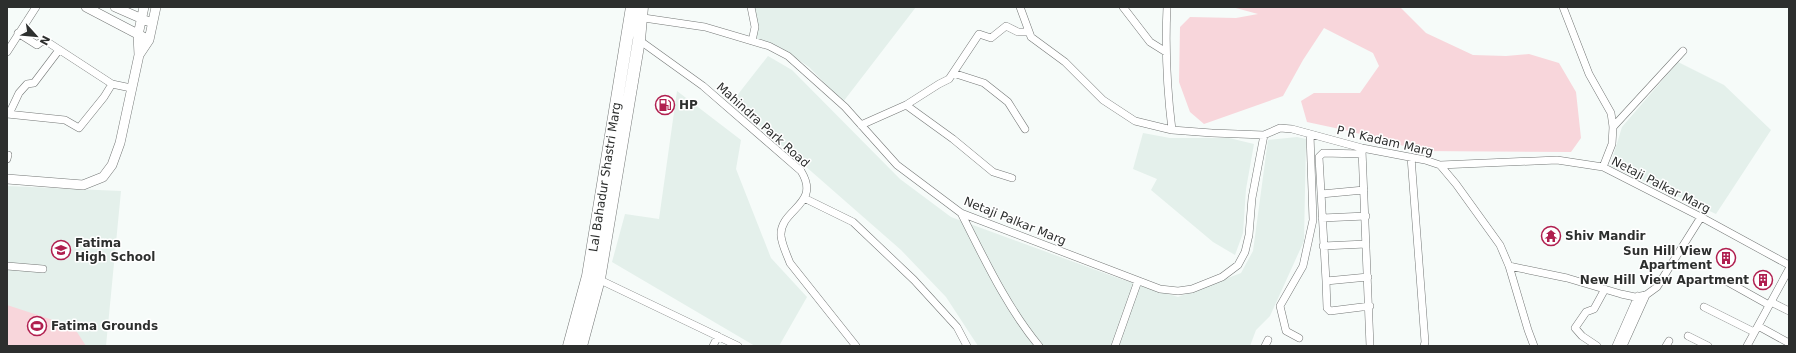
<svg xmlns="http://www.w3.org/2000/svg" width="1796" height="353" font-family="'DejaVu Sans',sans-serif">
  <rect width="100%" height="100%" fill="#f6fbf9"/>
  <path fill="#e4f0eb" d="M 755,7 L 916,7 L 843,102 L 809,67 L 781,48 L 757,39 Z
    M 768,56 L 792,70 L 900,179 L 951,217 L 1115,277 L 1178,297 L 1241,273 L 1253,251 L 1268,140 L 1297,137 L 1306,139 L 1304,241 L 1270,316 L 1256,330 L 1250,346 L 978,346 L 946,297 L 901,250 L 732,102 Z
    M 1678,62 L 1724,85 L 1771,130 L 1716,214 L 1610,166 L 1622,127 Z
    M 677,91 L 741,140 L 736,169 L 771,258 L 807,297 L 779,346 L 755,346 L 612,262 L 625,214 L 659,219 Z
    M 1143,133 L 1170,138 L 1229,138 L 1254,144 L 1246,189 L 1243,233 L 1235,255 L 1213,242 L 1151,190 L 1157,179 L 1133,169 Z
    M 7,186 L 121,191 L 106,346 L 7,346 Z"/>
  <path fill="#f8d6db" d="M 1232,7 L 1400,7 L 1426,33 L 1473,55 L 1506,56 L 1529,54 L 1559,63 L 1576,92 L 1581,138 L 1571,152 L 1422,151 L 1349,131 L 1307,122 L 1301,101 L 1314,93 L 1360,93 L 1379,66 L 1373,53 L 1324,28 L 1303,60 L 1283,96 L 1204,124 L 1190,112 L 1179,82 L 1180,27 L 1190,17 L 1236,18 L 1258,14 Z
    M 7,305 L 56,321 L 77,332 L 86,346 L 7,346 Z"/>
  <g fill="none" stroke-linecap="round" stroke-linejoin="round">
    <g stroke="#747776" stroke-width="8">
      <path id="minor" d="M 751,7 L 755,27 L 752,41
        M 1020,7 L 1031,37 L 1065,62 L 1103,100 L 1135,121 L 1172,130 L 1212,133 L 1264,135 L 1280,128 L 1292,129 L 1362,148 L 1425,160 L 1440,165 L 1456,184 L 1500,245 L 1509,266 L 1528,330 L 1534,346
        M 1123,7 L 1150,42 L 1166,52
        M 1167,7 C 1165,48 1167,89 1172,130
        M 1563,7 L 1589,74 L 1611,113 L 1613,127 L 1612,144 L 1603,167
        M 637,17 L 705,27 L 769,46 L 788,56 L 845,107 L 897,165 L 961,213 L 1160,289 L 1178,291 L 1192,289 L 1222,277 L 1238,265 L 1245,252 L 1249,235 L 1252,198 L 1264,135
        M 18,33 L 37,45 L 41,42 L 46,41 L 112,84 L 131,88
        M 639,40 L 703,86 L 801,171 C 822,205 779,209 781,236 C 782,245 787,255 790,263 L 856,346
        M 7,52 L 36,7
        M 953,73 L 984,83 L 1008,102 L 1025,129
        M 906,105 L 953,139 L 993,172 L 1012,178
        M 7,114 L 65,120 L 79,128 L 104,97 L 112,84
        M 9,114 L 19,93 L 27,84 L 34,83 L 59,50
        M 861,125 L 906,105 L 939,84 L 949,79 L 979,34 L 991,38 L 1006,26 L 1018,32 L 1028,32
        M 1613,127 L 1683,51
        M 1362,150 L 1370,346
        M 1362,154 L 1323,153 L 1319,157 L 1326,281 L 1368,277
        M 1411,157 L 1425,342 L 1424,346
        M 7,159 L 8,155
        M 1440,165 L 1557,160 L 1603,167 L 1701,217 L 1789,265
        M 1321,194 L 1364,190
        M 804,198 L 853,222 L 914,280 L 957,327 L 967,346
        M 961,213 C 984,258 1006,306 1039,346
        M 1322,218 L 1366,216
        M 1323,246 L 1366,244
        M 7,266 L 43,269
        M 1509,266 L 1567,278 L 1621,294 L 1635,297 L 1646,295 L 1657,287 L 1701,217
        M 596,278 L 738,346
        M 1326,281 L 1327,308 L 1330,311 L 1370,306
        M 1726,281 L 1769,305
        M 1771,302 L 1789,311
        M 1704,307 L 1754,332
        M 1758,326 L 1789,343
        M 1688,336 L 1708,346
        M 1299,338 L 1286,331 L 1280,306 L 1303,266 L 1313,220 L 1310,134
        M 713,346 L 718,336
        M 1115,346 L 1138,281
        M 1265,346 L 1268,340
        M 1597,346 L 1582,336 L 1575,328 L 1586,312 L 1594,309 L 1605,289
        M 1616,346 L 1638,296
        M 1623,346 L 1646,295
        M 1666,346 L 1669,341
        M 1747,346 L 1789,269"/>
    </g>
    <g stroke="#747776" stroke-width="10">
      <path id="tertiary" d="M 86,7 L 149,40
        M 115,7 L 147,21
        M 139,55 L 149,40 L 156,7
        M 7,179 L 83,185 L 103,177 L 112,165 L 120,143 L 139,55 L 138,35 L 144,7"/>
    </g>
    <g stroke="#747776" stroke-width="13">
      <path id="primary" d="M 569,346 L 588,276 L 632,7
        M 581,346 L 599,279 L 639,40 L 642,7"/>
    </g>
    <use href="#minor" stroke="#fff" stroke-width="7"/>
    <use href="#tertiary" stroke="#fff" stroke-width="9"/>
    <use href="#primary" stroke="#fff" stroke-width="12"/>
  </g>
  <defs>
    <g id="fuel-ring" transform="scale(1)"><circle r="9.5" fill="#fff" stroke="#b01f4f" stroke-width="1.5"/><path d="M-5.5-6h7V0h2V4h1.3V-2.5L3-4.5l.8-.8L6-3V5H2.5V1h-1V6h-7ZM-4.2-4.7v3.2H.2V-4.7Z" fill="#b01f4f"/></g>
    <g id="temple-ring" transform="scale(1)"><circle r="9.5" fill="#fff" stroke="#b01f4f" stroke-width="1.5"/><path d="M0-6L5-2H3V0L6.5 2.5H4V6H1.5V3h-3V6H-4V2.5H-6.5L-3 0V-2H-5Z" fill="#b01f4f"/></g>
    <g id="school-ring" transform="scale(1)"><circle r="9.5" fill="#fff" stroke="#b01f4f" stroke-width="1.5"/><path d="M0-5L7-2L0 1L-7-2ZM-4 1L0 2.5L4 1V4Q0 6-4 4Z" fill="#b01f4f"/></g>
    <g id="building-ring" transform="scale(1)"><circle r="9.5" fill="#fff" stroke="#b01f4f" stroke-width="1.5"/><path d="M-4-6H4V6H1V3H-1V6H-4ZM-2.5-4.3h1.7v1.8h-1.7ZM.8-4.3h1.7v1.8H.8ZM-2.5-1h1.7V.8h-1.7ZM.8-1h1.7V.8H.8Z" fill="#b01f4f"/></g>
    <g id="stadium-ring" transform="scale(1)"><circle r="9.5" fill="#fff" stroke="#b01f4f" stroke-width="1.5"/><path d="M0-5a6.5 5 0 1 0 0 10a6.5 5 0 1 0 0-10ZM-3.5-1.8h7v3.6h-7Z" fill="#b01f4f"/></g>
  </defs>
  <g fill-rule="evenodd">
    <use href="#fuel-ring" x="665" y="105"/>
    <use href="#temple-ring" x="1551" y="236"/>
    <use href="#school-ring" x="61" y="250"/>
    <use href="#building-ring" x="1726" y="258"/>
    <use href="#building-ring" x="1763" y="280"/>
    <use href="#stadium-ring" x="37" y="326"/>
  </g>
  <g text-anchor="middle" stroke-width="3" stroke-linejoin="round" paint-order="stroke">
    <g font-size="12" font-weight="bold" fill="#2d2f2e" stroke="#fff" text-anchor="start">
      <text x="679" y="109">HP</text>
      <text x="1565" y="240">Shiv Mandir</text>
      <text x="75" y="247">Fatima<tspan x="75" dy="14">High School</tspan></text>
      <text x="1712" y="255" text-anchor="end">Sun Hill View<tspan x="1712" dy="14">Apartment</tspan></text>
      <text x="1749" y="284" text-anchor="end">New Hill View Apartment</text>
      <text x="51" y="330">Fatima Grounds</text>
    </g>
    <g font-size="12" fill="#2d2f2e" stroke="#fff">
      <text transform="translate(763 125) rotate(42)" y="4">Mahindra Park Road</text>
      <text transform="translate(1385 141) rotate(13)" y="4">P R Kadam Marg</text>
      <text transform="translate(605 177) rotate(-81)" y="4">Lal Bahadur Shastri Marg</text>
      <text transform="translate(1661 185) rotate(27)" y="4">Netaji Palkar Marg</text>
      <text transform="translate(1015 221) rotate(22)" y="4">Netaji Palkar Marg</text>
    </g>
  </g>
  <rect width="1796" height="353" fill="none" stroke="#2d2f2e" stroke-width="16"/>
  <g transform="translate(36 36) rotate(117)" stroke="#ffffff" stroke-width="3" paint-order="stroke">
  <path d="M0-3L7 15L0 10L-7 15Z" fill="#2d2f2e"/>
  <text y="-6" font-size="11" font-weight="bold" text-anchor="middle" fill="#2d2f2e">N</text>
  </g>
</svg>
